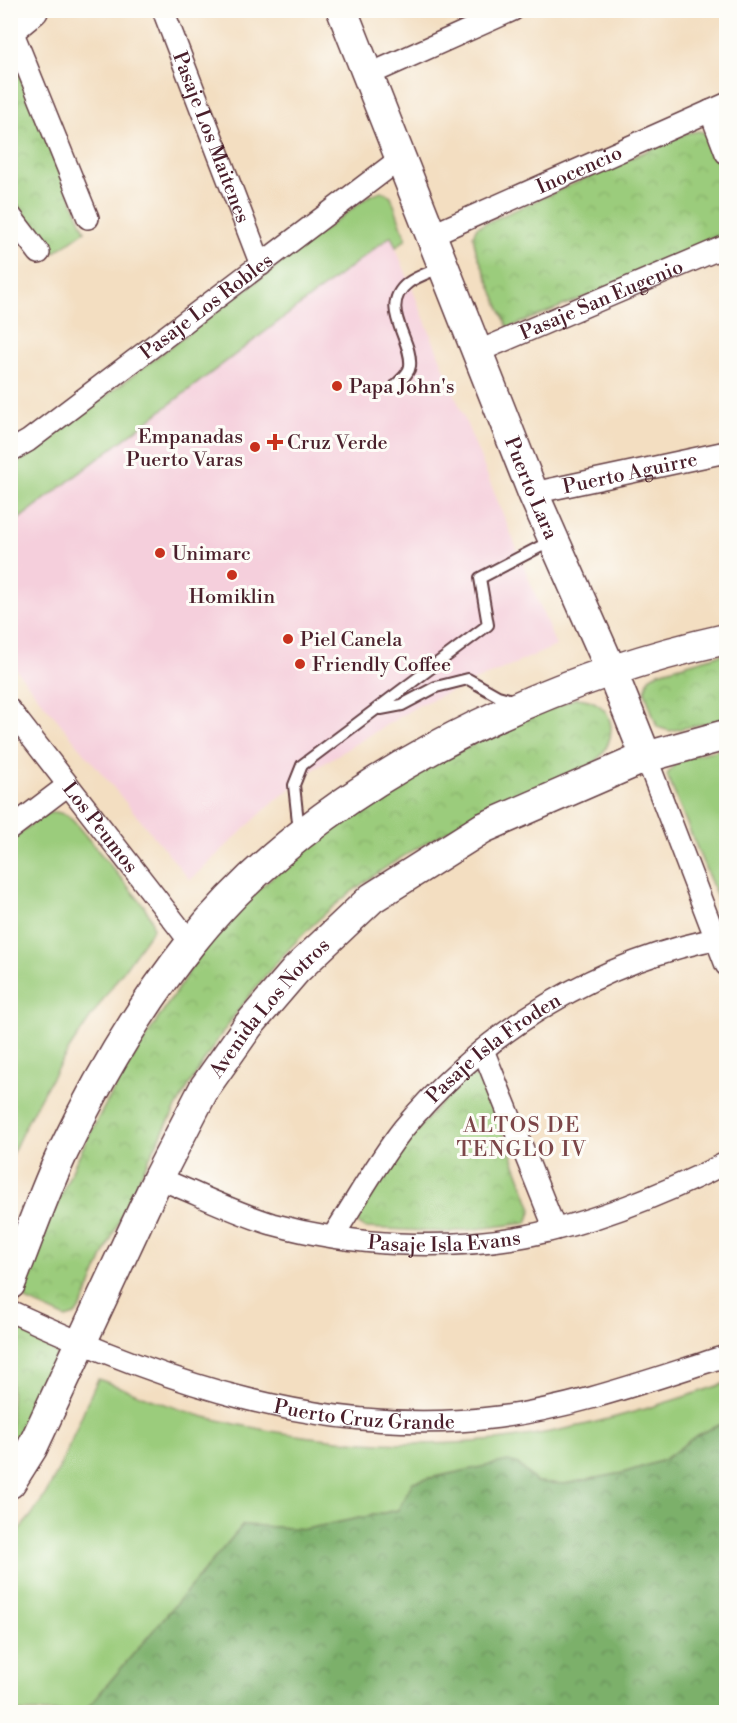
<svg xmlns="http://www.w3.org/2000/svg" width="737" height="1723" font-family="'Libre Bodoni',serif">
  <defs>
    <pattern id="forest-crowns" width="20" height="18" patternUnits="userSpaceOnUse" patternTransform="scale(1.5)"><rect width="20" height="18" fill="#7cb06b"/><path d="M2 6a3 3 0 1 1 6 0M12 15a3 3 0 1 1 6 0" fill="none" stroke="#688f58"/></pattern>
    <pattern id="park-crowns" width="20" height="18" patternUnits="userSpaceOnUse" patternTransform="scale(1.5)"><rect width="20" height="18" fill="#9bcc7b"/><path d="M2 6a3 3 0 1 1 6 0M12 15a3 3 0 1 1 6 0" fill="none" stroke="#87af6a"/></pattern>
  </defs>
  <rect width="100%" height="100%" fill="#fdfcf7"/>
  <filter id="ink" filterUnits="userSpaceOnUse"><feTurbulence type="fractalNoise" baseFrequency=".0167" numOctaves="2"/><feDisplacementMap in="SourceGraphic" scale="12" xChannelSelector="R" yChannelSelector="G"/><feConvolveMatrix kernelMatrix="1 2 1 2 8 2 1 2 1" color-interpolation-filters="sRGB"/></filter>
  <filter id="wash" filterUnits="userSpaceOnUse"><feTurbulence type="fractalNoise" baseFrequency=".008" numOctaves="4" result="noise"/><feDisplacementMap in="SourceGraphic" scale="24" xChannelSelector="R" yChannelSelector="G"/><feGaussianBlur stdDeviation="1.35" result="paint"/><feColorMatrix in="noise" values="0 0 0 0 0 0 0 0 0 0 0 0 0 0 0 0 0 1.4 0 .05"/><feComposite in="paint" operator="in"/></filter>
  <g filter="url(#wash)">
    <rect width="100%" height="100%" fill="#f3dec1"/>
    <path fill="#f5cfdc" d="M 391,236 L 556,646 L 419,705 L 316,768 L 270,805 L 190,880 L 11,664 L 11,525 Z"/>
    <path fill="#9bcc7b" stroke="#727653" stroke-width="1.5" d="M 381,191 L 391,196 L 406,239 L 396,247 L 391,236 L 11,525 L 11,468 L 369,196 Z
      M 726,748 L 726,914 L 722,909 L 667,775 C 676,754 705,754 726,748 Z
      M 56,812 L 67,815 L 75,823 L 144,906 L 151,918 L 153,929 C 101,1002 46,1075 11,1157 L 11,841 L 44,814 Z
      M 98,1379 C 134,1392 169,1407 205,1417 C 321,1446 447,1454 565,1429 C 620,1418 673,1401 726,1383 L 726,1422 L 697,1435 L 664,1460 L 623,1473 L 564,1484 L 536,1482 L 518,1464 C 482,1468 447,1473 413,1482 L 398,1510 L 306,1529 L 243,1525 L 84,1712 L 11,1712 L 10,1538 C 56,1499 72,1431 98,1379 Z"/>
    <path fill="url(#forest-crowns)" stroke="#63684b" stroke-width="1.5" d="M 726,1422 L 726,1712 L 84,1712 L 243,1525 L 306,1529 L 398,1510 L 413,1482 L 508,1461 L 518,1464 L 536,1482 L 565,1484 L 623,1473 L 664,1460 L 697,1435 Z"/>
    <path fill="url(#park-crowns)" stroke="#727653" stroke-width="1.5" d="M 10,52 L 85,231 L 54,253 L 11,198 Z
      M 699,131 C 735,138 726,212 726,240 L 508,328 L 476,251 L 473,235 L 477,227 L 687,133 Z
      M 726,653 L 726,719 L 670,731 L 657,727 L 645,692 L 649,678 L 659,672 Z
      M 576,698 C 617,700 621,740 593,764 C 508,800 424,836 350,893 C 224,990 142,1161 83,1304 L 75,1315 L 66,1318 L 26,1300 C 19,1273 54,1212 65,1186 C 94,1118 134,1055 175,993 C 189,973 202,948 218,930 C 317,823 442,752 576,698 Z
      M 466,1077 L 477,1077 L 485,1085 L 532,1209 L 527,1223 L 448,1232 L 365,1228 L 359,1224 L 357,1217 C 392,1162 419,1123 466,1077 Z
      M 18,1331 C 37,1332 49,1337 57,1355 L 11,1458 L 11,1335 Z"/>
  </g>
  <g filter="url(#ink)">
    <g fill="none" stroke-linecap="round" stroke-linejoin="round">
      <g stroke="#633c42" stroke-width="14">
        <path id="lane" d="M 396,385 C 401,379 409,374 410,366 C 413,339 377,307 408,283 C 417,276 431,272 442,267
          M 381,709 L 402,705 L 436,687 L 468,679 L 498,696 L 516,701
          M 299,831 L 294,785 L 302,765 L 488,625 L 480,578 L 553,540"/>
      </g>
      <g stroke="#633c42" stroke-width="24">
        <g id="street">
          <path id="s1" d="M 163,10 L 261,265"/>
          <path d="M 11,28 L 88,218"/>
          <path d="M 368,75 L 513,10"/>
          <path d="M 710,111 L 726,153"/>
          <path d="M 10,215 L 39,253"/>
          <path id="s2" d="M 431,235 L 726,104"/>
          <path id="s3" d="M 477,352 L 726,246"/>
          <path id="s4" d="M 10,451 L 28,441 L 401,158"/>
          <path id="s5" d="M 533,493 L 726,452"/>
          <path id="s6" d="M 10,710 L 191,943"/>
          <path d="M 646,757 L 726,965"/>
          <path d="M 10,829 L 68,785"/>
          <path d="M 483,1050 L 555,1229"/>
          <path id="s7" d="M 158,1178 C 196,1193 233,1212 272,1224 C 352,1246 444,1251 526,1236 C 592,1223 666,1193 726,1163"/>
          <path id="s8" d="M 333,1236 C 356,1201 377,1162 403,1129 C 484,1031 600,959 726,937"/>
          <path id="s9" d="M 10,1311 C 164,1383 327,1439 499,1417 C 577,1407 652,1379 726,1356"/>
        </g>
      </g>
      <g stroke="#633c42" stroke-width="33">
        <g id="secondary">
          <path id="s10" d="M 342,10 L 533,493 L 612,672 L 646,757"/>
          <path d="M 10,29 L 33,10"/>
          <path d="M 10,1284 C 27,1241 42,1197 61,1156 C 96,1082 140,1007 191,943 C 316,786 533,682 726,639"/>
          <path id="s11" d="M 10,1483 L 32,1448 L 158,1178 L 205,1087 L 248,1026 L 296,970 L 372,898 L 483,828 L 646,757 L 726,735"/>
        </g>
      </g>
      <use href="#lane" stroke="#fff" stroke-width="10"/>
      <use href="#street" stroke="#fff" stroke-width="21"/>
      <use href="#secondary" stroke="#fff" stroke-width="30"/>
    </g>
  </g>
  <g fill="#c8321e" stroke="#fdfcf7" stroke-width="2">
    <circle cx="337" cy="386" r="6"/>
    <path d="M272 433h6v6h6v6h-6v6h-6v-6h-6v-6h6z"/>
    <circle cx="255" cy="447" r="6"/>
    <circle cx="160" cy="553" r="6"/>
    <circle cx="232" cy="575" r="6"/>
    <circle cx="288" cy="639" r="6"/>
    <circle cx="300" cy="664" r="6"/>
  </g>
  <g text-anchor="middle" stroke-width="6" stroke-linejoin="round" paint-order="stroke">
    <g font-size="20" fill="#4a1f2b" stroke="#fdfcf7">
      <text dy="7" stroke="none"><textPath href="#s1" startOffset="136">Pasaje Los Maitenes</textPath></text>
      <text dy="7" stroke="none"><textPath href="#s2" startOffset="162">Inocencio</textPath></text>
      <text dy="7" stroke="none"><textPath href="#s3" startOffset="135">Pasaje San Eugenio</textPath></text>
      <text dy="7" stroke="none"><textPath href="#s4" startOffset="244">Pasaje Los Robles</textPath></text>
      <text dy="7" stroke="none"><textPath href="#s5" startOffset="99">Puerto Aguirre</textPath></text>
      <text dy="7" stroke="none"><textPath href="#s10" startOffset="514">Puerto Lara</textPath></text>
      <text dy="7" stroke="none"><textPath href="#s6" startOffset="148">Los Peumos</textPath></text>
      <text dy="7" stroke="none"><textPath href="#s11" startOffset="544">Avenida Los Notros</textPath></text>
      <text dy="7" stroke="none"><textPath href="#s8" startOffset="250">Pasaje Isla Froden</textPath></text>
      <text dy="7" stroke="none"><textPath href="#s7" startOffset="297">Pasaje Isla Evans</textPath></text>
      <text dy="7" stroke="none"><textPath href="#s9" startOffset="372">Puerto Cruz Grande</textPath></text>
    </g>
    <g font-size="20" fill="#4a1f2b" stroke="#fdfcf7" text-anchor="start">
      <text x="349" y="393">Papa John's</text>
      <text x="243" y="443" text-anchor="end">Empanadas<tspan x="243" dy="23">Puerto Varas</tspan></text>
      <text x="287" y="449">Cruz Verde</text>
      <text x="172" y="560">Unimarc</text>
      <text x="232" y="603" text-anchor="middle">Homiklin</text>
      <text x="300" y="646">Piel Canela</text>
      <text x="312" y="671">Friendly Coffee</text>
    </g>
    <g font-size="21" letter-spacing="1.5" fill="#7c4649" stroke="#fdfcf7">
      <text x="522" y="1132">ALTOS DE<tspan x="522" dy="24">TENGLO IV</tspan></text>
    </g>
  </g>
  <rect width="737" height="1723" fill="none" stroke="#fdfcf7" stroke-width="36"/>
</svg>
